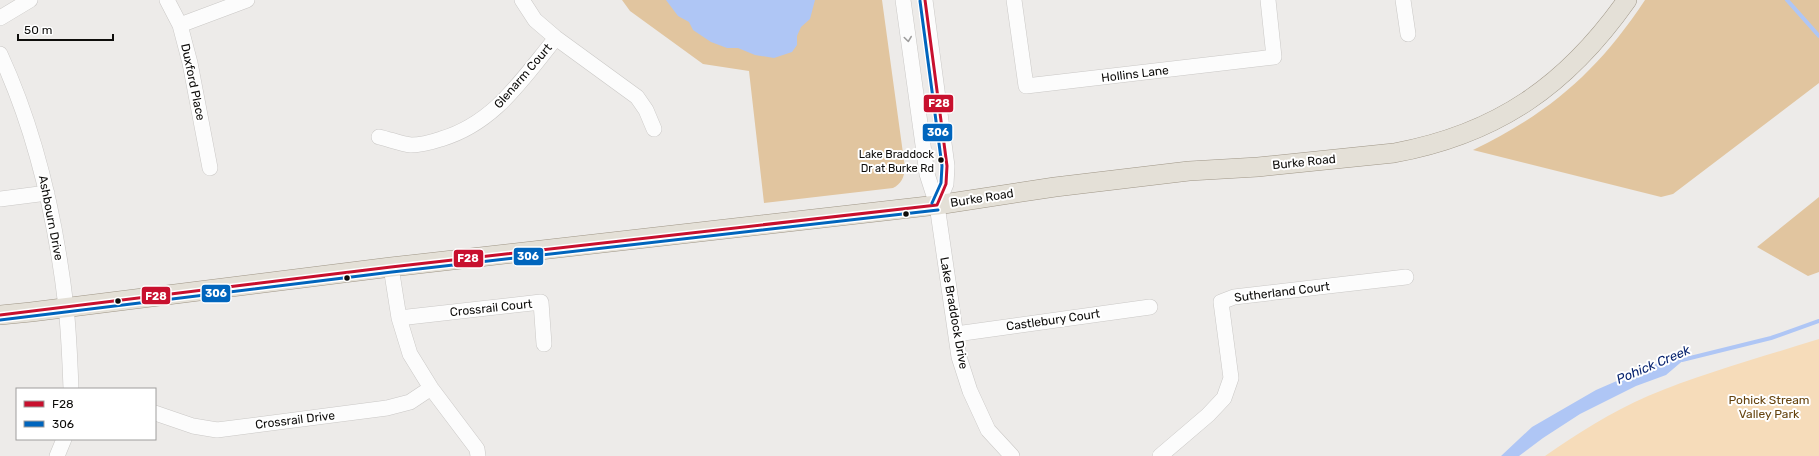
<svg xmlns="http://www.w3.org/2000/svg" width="1819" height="456" font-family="Rubik,sans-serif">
  <rect width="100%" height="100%" fill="#edebe9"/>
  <path fill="#f6dcba" d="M 1819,339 L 1819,456 L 1545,456 C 1578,433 1611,412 1648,396 C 1703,373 1762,357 1819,339 Z"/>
  <path fill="#e1c59f" d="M 622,0 L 882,0 L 905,168 C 904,178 901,184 893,188 L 764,203 L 749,71 L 703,64 L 630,11 Z
    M 1645,0 L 1819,0 L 1819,83 L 1673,194 L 1661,197 L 1473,150 C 1550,113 1598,71 1645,0 Z
    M 1819,197 L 1819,272 L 1808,276 L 1757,247 Z"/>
  <path fill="#afc6f5" d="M 666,0 L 815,0 L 810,19 L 801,27 L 797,36 L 797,45 L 792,52 L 774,58 L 755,55 L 738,48 L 727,48 L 711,42 L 693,30 L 689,22 L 678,16 Z
    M 1686,358 L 1666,375 L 1636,386 L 1580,414 L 1543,438 L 1519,456 L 1501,456 L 1532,427 L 1596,390 L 1665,360 Z"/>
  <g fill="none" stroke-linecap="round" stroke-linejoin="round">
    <path stroke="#afc6f5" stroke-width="4" d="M 1787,0 L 1819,36
      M 1682,360 L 1771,338 L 1819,321"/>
    <g stroke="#cac8c6" stroke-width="16">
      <path id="minor" d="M 167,0 L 180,25 L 190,63 L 210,168
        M 522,0 L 535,20 L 556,38 L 637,97 L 646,110 L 654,129
        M 903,0 L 927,174 L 937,205 L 959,357 L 970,391 L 988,430 L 1012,456
        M 925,0 L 947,166 L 946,184 L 937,205
        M 1014,0 L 1026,86 L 1274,57 L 1268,0
        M 1403,0 L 1408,34
        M 0,18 L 30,0
        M 180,25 L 247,0
        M 0,54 C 37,134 56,220 66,307 C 69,334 70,362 71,389
        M 379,137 C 389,139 401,144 411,145 C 421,145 432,142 441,139 C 495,123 522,79 556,38
        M 0,199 L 47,193
        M 391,267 L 399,318 L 410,354 L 431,388 L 477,449 L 478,456
        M 399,318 L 541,302 L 544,344
        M 956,334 L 1150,307
        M 155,413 L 193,426 L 217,430 L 387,408 L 410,402 L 431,388
        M 57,456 L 64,439
        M 1160,456 L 1208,415 L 1224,398 L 1231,378 L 1221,302 L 1234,297 L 1406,277"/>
    </g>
    <g stroke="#9f9687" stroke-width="20">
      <path id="major" d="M 0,315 L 31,312 L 391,267 L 937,205 L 1055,187 L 1189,171 L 1258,167 L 1394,153 C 1498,134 1567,85 1627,0"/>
    </g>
    <use href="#minor" stroke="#fcfcfc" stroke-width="15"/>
    <use href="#major" stroke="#e4e0d7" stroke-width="19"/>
    <g stroke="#fff" stroke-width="6">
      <path id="bus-1" d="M 925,0 L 947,166 L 946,184 L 937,205
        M 0,315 L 391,267 L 937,205"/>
    </g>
    <g stroke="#fff" stroke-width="6">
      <path id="bus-2" d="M 920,1 L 942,166 L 941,183 L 932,203
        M 0,320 L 392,272 L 938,210"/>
    </g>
    <use href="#bus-1" stroke="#c8102e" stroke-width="3"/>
    <use href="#bus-2" stroke="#0065bd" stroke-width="3"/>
  </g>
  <defs><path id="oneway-chevron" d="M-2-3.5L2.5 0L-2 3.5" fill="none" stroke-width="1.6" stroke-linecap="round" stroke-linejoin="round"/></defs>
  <use stroke="#9d9c9c" href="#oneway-chevron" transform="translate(908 39) rotate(82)"/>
  <g fill="#0e0d0b" stroke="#fff" stroke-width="1.5">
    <circle cx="941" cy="160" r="3.5"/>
    <circle cx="906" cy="214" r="3.5"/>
    <circle cx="347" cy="278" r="3.5"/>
    <circle cx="118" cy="301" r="3.5"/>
  </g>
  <g text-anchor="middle" stroke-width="4" stroke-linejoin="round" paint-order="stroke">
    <g font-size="11" fill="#0e0d0b" stroke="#fff" text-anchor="end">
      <text x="934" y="158">Lake Braddock<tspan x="934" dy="14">Dr at Burke Rd</tspan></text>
    </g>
    <g font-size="12" fill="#0e0d0b" stroke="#fff">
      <text transform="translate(1135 74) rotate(-7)" y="4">Hollins Lane</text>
      <text transform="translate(523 76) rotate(-49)" y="4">Glenarm Court</text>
      <text transform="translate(193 82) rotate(78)" y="4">Duxford Place</text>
      <text transform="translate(1304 162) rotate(-6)" y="4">Burke Road</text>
      <text transform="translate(982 198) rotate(-9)" y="4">Burke Road</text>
      <text transform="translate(51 218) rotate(79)" y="4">Ashbourn Drive</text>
      <text transform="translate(1282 292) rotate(-7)" y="4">Sutherland Court</text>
      <text transform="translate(491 308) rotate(-6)" y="4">Crossrail Court</text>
      <text transform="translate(954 313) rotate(80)" y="4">Lake Braddock Drive</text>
      <text transform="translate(1053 320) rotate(-8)" y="4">Castlebury Court</text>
      <text transform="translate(295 420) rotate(-7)" y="4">Crossrail Drive</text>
    </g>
    <g font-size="12" fill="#65430e" stroke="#fff">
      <text x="1769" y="404">Pohick Stream<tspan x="1769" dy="14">Valley Park</tspan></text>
    </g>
    <g font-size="13" font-style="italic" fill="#08246f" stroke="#fff">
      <text transform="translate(1653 364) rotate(-23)" y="5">Pohick Creek</text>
    </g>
  </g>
  <g stroke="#fff" stroke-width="1.5">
    <rect x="923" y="94" width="31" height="19" rx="4" fill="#c8102e"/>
    <rect x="922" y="123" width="31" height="19" rx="4" fill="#0065bd"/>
    <rect x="513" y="247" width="31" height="19" rx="4" fill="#0065bd"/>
    <rect x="453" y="249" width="31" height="19" rx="4" fill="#c8102e"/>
    <rect x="201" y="284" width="30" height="19" rx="4" fill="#0065bd"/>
    <rect x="141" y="286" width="30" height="19" rx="4" fill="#c8102e"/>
  </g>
  <g font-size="11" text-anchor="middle" font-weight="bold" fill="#fff">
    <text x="939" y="107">F28</text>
    <text x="938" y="136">306</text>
    <text x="528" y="260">306</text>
    <text x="468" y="262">F28</text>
    <text x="216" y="297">306</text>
    <text x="156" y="300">F28</text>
  </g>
  <rect x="16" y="388" width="140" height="52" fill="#ffffff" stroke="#9f9e9d"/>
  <rect x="24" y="401" width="20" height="6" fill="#c8102e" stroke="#9f9e9d"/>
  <text x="52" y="408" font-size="12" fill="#0e0d0b">F28</text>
  <rect x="24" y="421" width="20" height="6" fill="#0065bd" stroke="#9f9e9d"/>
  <text x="52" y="428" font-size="12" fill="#0e0d0b">306</text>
  <path d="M18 34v6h95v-6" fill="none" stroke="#0e0d0b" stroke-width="2"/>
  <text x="24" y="34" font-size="12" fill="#0e0d0b" stroke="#ffffff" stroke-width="3" paint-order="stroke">50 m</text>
</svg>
